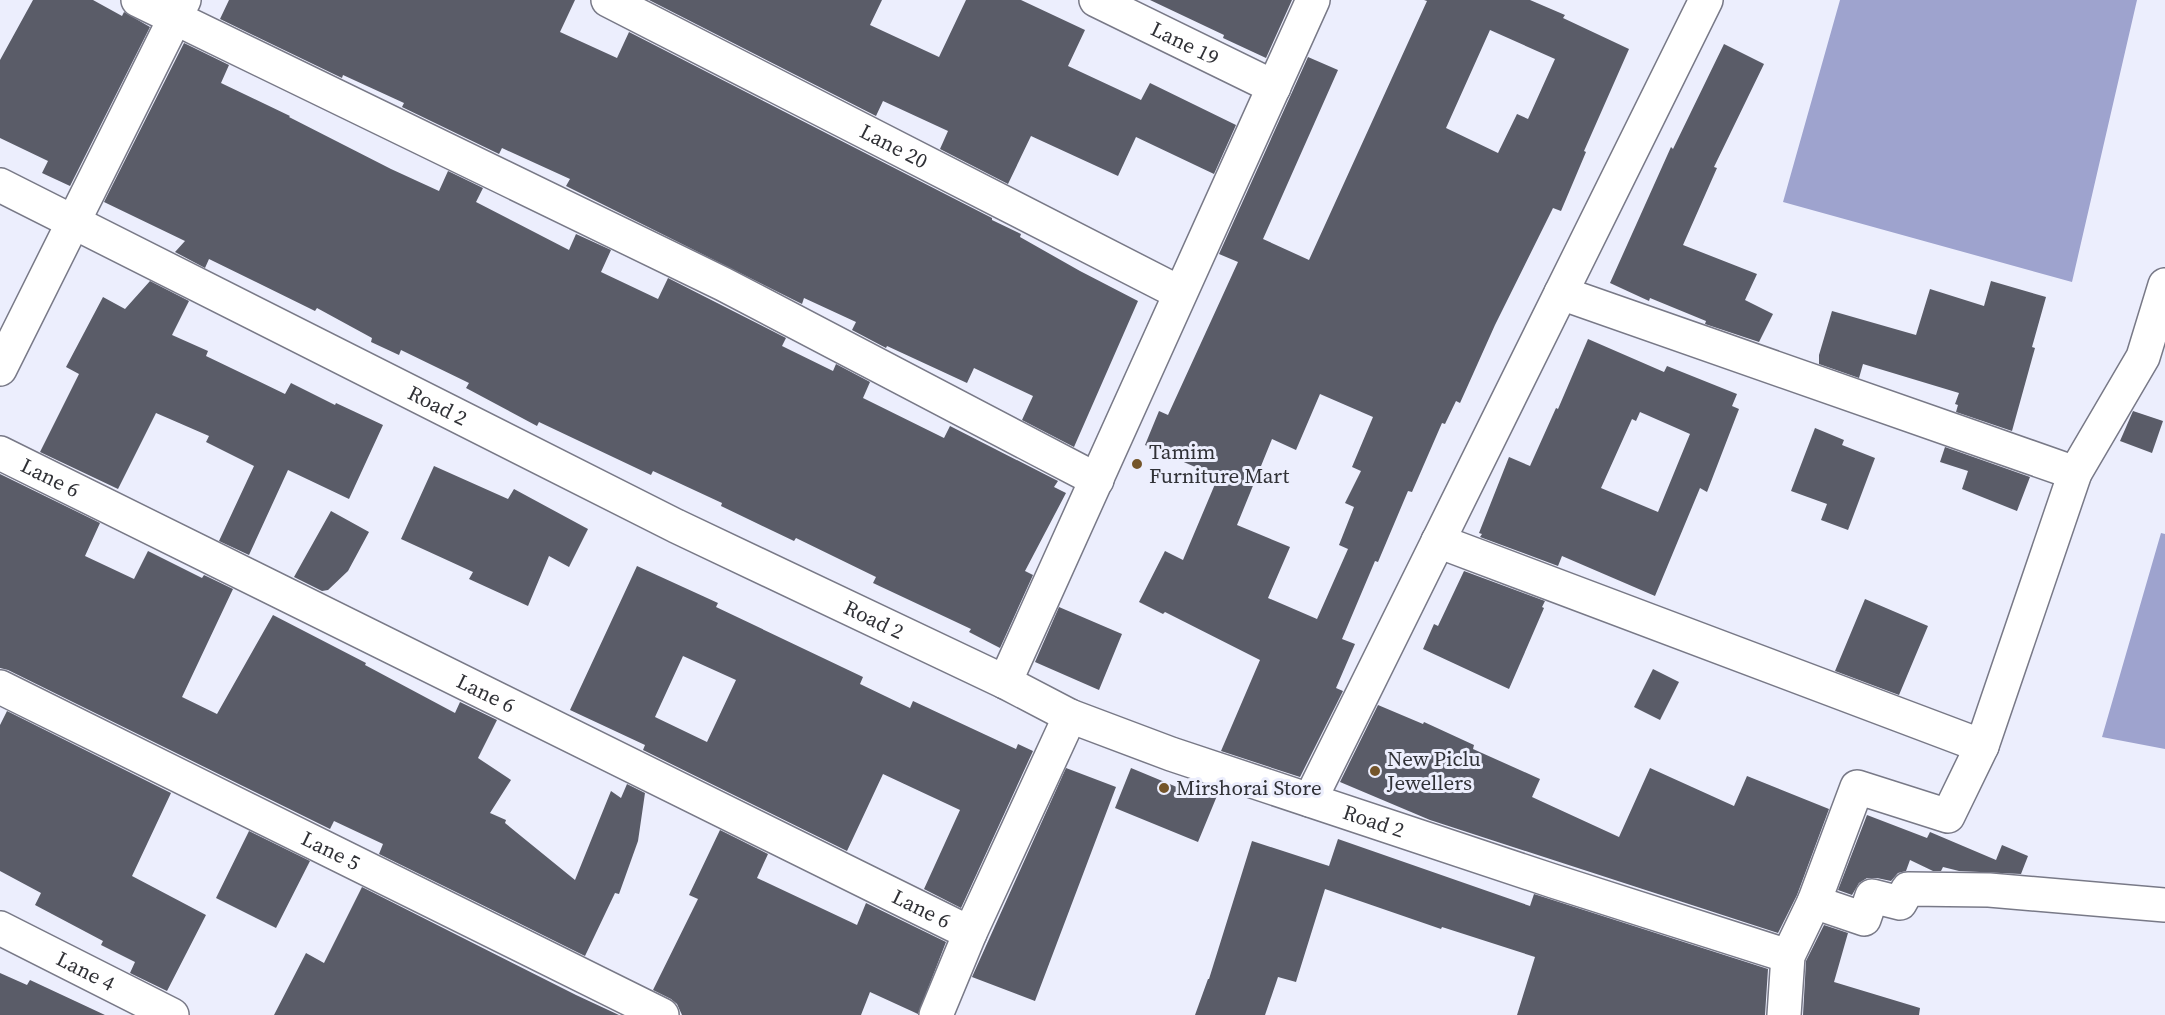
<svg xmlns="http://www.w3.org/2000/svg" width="2165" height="1015" font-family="'Source Serif 4',serif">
  <rect width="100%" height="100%" fill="#eceefd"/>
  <path fill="#9ea3ce" d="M 1840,0 L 2137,0 L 2072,282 L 1783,202 Z
    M 2161,533 L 2165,534 L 2165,749 L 2102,737 Z"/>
  <path fill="#5a5c68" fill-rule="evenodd" d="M 33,0 L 93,0 L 122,16 L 124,12 L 150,27 L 70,186 L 42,173 L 48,161 L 0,138 L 0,60 Z
    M 229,0 L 575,0 L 560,32 L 617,58 L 629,32 L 992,218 L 992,220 L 1021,234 L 1020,237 L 1080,271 L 1138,301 L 1074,447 L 1022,420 L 1033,396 L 974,368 L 967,383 L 887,346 L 886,348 L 852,330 L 856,322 L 804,298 L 802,304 L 566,186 L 570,179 L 502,148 L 499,154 L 402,107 L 404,103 L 343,75 L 342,78 L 220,19 Z
    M 649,0 L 882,0 L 870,25 L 939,57 L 966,0 L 1021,0 L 1085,30 L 1068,66 L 1141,100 L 1150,83 L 1236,125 L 1214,174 L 1136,137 L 1118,176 L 1031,136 L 1008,184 L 940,149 L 948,131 L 883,101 L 876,116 Z
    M 1150,0 L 1292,0 L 1266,58 L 1223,38 L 1224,35 Z
    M 1424,0 L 1530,0 L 1565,15 L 1563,18 L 1629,49 L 1584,151 L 1586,152 L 1561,211 L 1553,208 L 1495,325 L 1460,403 L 1456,401 L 1445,424 L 1442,423 L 1412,492 L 1408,491 L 1378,562 L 1375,561 L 1342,639 L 1355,644 L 1336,688 L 1343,691 L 1300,777 L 1221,751 L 1260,660 L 1165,612 L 1163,614 L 1139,602 L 1165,551 L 1183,560 L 1218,477 L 1145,445 L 1159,411 L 1168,415 L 1238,262 L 1219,254 L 1308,57 L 1338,70 L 1263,239 L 1309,260 L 1427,1 ZM 1490,30 L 1555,59 L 1528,119 L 1517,114 L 1498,153 L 1446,128 ZM 1320,394 L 1373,417 L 1352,467 L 1361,471 L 1345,503 L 1354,507 L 1339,545 L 1348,549 L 1317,619 L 1268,598 L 1290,547 L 1237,525 L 1272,439 L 1296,450 Z
    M 184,43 L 229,65 L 221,83 L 290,116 L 289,117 L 391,169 L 439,191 L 448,171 L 483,188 L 476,202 L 569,250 L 576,234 L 611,250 L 601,272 L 658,299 L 668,278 L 786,338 L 782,346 L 833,371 L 836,364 L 870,382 L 863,398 L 944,438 L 950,426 L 1058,481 L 1054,487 L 1066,493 L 1025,571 L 1033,575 L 1000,648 L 969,632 L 971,629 L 873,583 L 876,577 L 796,538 L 794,541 L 748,519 L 721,506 L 722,503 L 653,471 L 651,475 L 539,422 L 537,426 L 466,388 L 469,383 L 401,350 L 399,355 L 371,342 L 372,338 L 317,308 L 315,311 L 209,259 L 205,268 L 175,252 L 185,241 L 104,202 Z
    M 1724,44 L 1764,64 L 1714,167 L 1717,168 L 1683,245 L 1757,274 L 1745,300 L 1773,314 L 1759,342 L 1705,324 L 1706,321 L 1650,298 L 1649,301 L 1610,283 L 1671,147 L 1673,149 Z
    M 150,281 L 189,301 L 172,335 L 208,351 L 206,356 L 285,394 L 291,383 L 335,405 L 336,403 L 383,425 L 349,499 L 288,470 L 249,555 L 219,541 L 254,466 L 206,442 L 209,436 L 156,413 L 118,489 L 40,452 L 79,374 L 66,367 L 103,297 L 125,309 Z
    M 1991,281 L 2046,297 L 2032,347 L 2035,348 L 2012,431 L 1956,412 L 1958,405 L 1955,404 L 1959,393 L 1863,364 L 1859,378 L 1819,364 L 1819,355 L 1832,311 L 1916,335 L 1930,289 L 1984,306 Z
    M 1588,339 L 1664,372 L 1667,366 L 1737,394 L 1732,406 L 1739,409 L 1707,492 L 1700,488 L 1655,596 L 1562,556 L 1558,566 L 1480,537 L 1482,534 L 1479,533 L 1509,457 L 1530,466 L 1556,408 L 1558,409 ZM 1640,412 L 1690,434 L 1658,512 L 1601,488 L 1632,419 L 1636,421 Z
    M 2133,411 L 2163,421 L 2152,453 L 2120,441 Z
    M 1815,428 L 1844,440 L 1842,445 L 1875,458 L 1848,530 L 1821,520 L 1827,504 L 1791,491 Z
    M 1945,447 L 2030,477 L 2017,511 L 1962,489 L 1968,471 L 1940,462 Z
    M 434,466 L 508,499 L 514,489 L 588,529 L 569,567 L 549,556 L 528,606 L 469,579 L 473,572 L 401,539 Z
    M 0,474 L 100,523 L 85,556 L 134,579 L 148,551 L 202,578 L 204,575 L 233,589 L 182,697 L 217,714 L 273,615 L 366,663 L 365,665 L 455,713 L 460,702 L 497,720 L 478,758 L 511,780 L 490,813 L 506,820 L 505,823 L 575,880 L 611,791 L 621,798 L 627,784 L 645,793 L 638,841 L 619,894 L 615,893 L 585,956 L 379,854 L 383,844 L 334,821 L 330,829 L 8,670 L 0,668 Z
    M 331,511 L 369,532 L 348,571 L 328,590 L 322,591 L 294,577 Z
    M 637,566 L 718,603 L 716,607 L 863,677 L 860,684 L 910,708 L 913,701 L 1016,749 L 1018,744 L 1033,751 L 961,908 L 924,889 L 960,810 L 883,774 L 847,851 L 643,750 L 645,745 L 570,710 ZM 683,656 L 736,680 L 707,742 L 655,717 Z
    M 1464,571 L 1545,601 L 1542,607 L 1544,608 L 1509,689 L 1423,649 L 1434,624 L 1438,626 Z
    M 1865,599 L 1928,626 L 1899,695 L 1835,671 Z
    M 1059,607 L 1122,634 L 1099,690 L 1035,662 Z
    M 1653,669 L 1679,682 L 1660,720 L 1634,707 Z
    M 1378,705 L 1423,724 L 1424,722 L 1474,745 L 1473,749 L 1540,779 L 1532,797 L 1619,837 L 1650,768 L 1734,806 L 1747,776 L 1829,809 L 1797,895 L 1778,933 L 1430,820 L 1340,782 Z
    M 7,711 L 171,793 L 132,876 L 206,915 L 167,991 L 130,973 L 135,962 L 101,945 L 103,941 L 35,905 L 41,893 L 0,871 L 0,725 Z
    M 1066,768 L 1116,787 L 1035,1001 L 972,977 Z
    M 1131,768 L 1184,790 L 1189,780 L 1219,791 L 1198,842 L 1115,808 Z
    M 1867,815 L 1927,838 L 1930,832 L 1996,860 L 2002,845 L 2028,856 L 2021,874 L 1959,871 L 1943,867 L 1941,871 L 1933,871 L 1910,860 L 1906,871 L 1898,873 L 1891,881 L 1877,878 L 1867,878 L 1859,883 L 1852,895 L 1838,890 Z
    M 720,830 L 768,854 L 757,878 L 857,925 L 866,903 L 946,942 L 918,1014 L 870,992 L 861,1015 L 682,1015 L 677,1004 L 671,999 L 653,990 L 698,899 L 689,895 Z
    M 249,831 L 310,861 L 276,928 L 216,898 Z
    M 1338,839 L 1530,906 L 1534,894 L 1768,969 L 1765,1015 L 1517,1015 L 1535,957 L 1442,927 L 1441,929 L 1325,889 L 1296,982 L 1278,977 L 1265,1015 L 1195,1015 L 1208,979 L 1209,979 L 1252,841 L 1329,866 Z
    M 362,887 L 576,995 L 619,1015 L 274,1015 L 306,953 L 324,963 Z
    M 1824,925 L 1848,933 L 1834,982 L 1920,1008 L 1919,1015 L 1803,1015 L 1806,961 Z
    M 0,973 L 27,985 L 30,980 L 105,1015 L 0,1015 Z"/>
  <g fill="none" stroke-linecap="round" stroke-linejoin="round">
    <g stroke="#787987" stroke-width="36">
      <g id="minor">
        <path d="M 138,0 L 723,284 L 1097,480"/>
        <path id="s1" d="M 608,0 L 1180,293"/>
        <path id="s2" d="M 1096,0 L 1274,87"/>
        <path id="s3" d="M 0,185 L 676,526 L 1005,682 L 1070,716 L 1171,754 L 1553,881 L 1788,956"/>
        <path d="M 1561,293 L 2075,473"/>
        <path d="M 0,369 L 184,0"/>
        <path id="s4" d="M 0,453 L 970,933"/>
        <path d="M 1438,541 L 1982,746"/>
        <path d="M 1005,682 L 1313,0"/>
        <path id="s5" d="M 0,687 L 662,1015"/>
        <path d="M 1310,800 L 1706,0"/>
        <path d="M 1814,902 L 1864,919 L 1872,896 L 1900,903 L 1908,889 L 1989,890 L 2165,905"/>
        <path id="s6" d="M 0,928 L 172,1015"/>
        <path d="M 936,1015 L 970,933 L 1070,716"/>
        <path d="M 1784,1015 L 1788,956 L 1814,902 L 1857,787 L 1948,816 L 1982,746 L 2075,473 L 2143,357 L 2165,285"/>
      </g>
    </g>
    <use href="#minor" stroke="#fff" stroke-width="33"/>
  </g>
  <g fill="#74552a" stroke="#eceefd" stroke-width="2">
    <circle cx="1137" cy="464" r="6"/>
    <circle cx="1375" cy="771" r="6"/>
    <circle cx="1164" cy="788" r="6"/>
  </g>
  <g text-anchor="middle" stroke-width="6" stroke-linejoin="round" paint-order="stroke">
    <g font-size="21" fill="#303136" stroke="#eceefd">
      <text dy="7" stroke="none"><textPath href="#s2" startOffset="99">Lane 19</textPath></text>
      <text dy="7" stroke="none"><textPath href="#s1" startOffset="321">Lane 20</textPath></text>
      <text dy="7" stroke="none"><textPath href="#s3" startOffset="490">Road 2</textPath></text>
      <text dy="7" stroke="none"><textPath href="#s4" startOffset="56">Lane 6</textPath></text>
      <text dy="7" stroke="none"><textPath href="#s3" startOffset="976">Road 2</textPath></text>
      <text dy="7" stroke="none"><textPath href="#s4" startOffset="542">Lane 6</textPath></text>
      <text dy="7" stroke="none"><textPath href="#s3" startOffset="1516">Road 2</textPath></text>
      <text dy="7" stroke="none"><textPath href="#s5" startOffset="369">Lane 5</textPath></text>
      <text dy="7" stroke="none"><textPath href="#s4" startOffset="1028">Lane 6</textPath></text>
      <text dy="7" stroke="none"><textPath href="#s6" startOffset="96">Lane 4</textPath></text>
    </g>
    <g font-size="21" fill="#303136" stroke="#eceefd" text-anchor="start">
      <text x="1149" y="459">Tamim<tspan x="1149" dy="24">Furniture Mart</tspan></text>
      <text x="1387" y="766">New Piclu<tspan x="1387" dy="24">Jewellers</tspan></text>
      <text x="1176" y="795">Mirshorai Store</text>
    </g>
  </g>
</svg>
